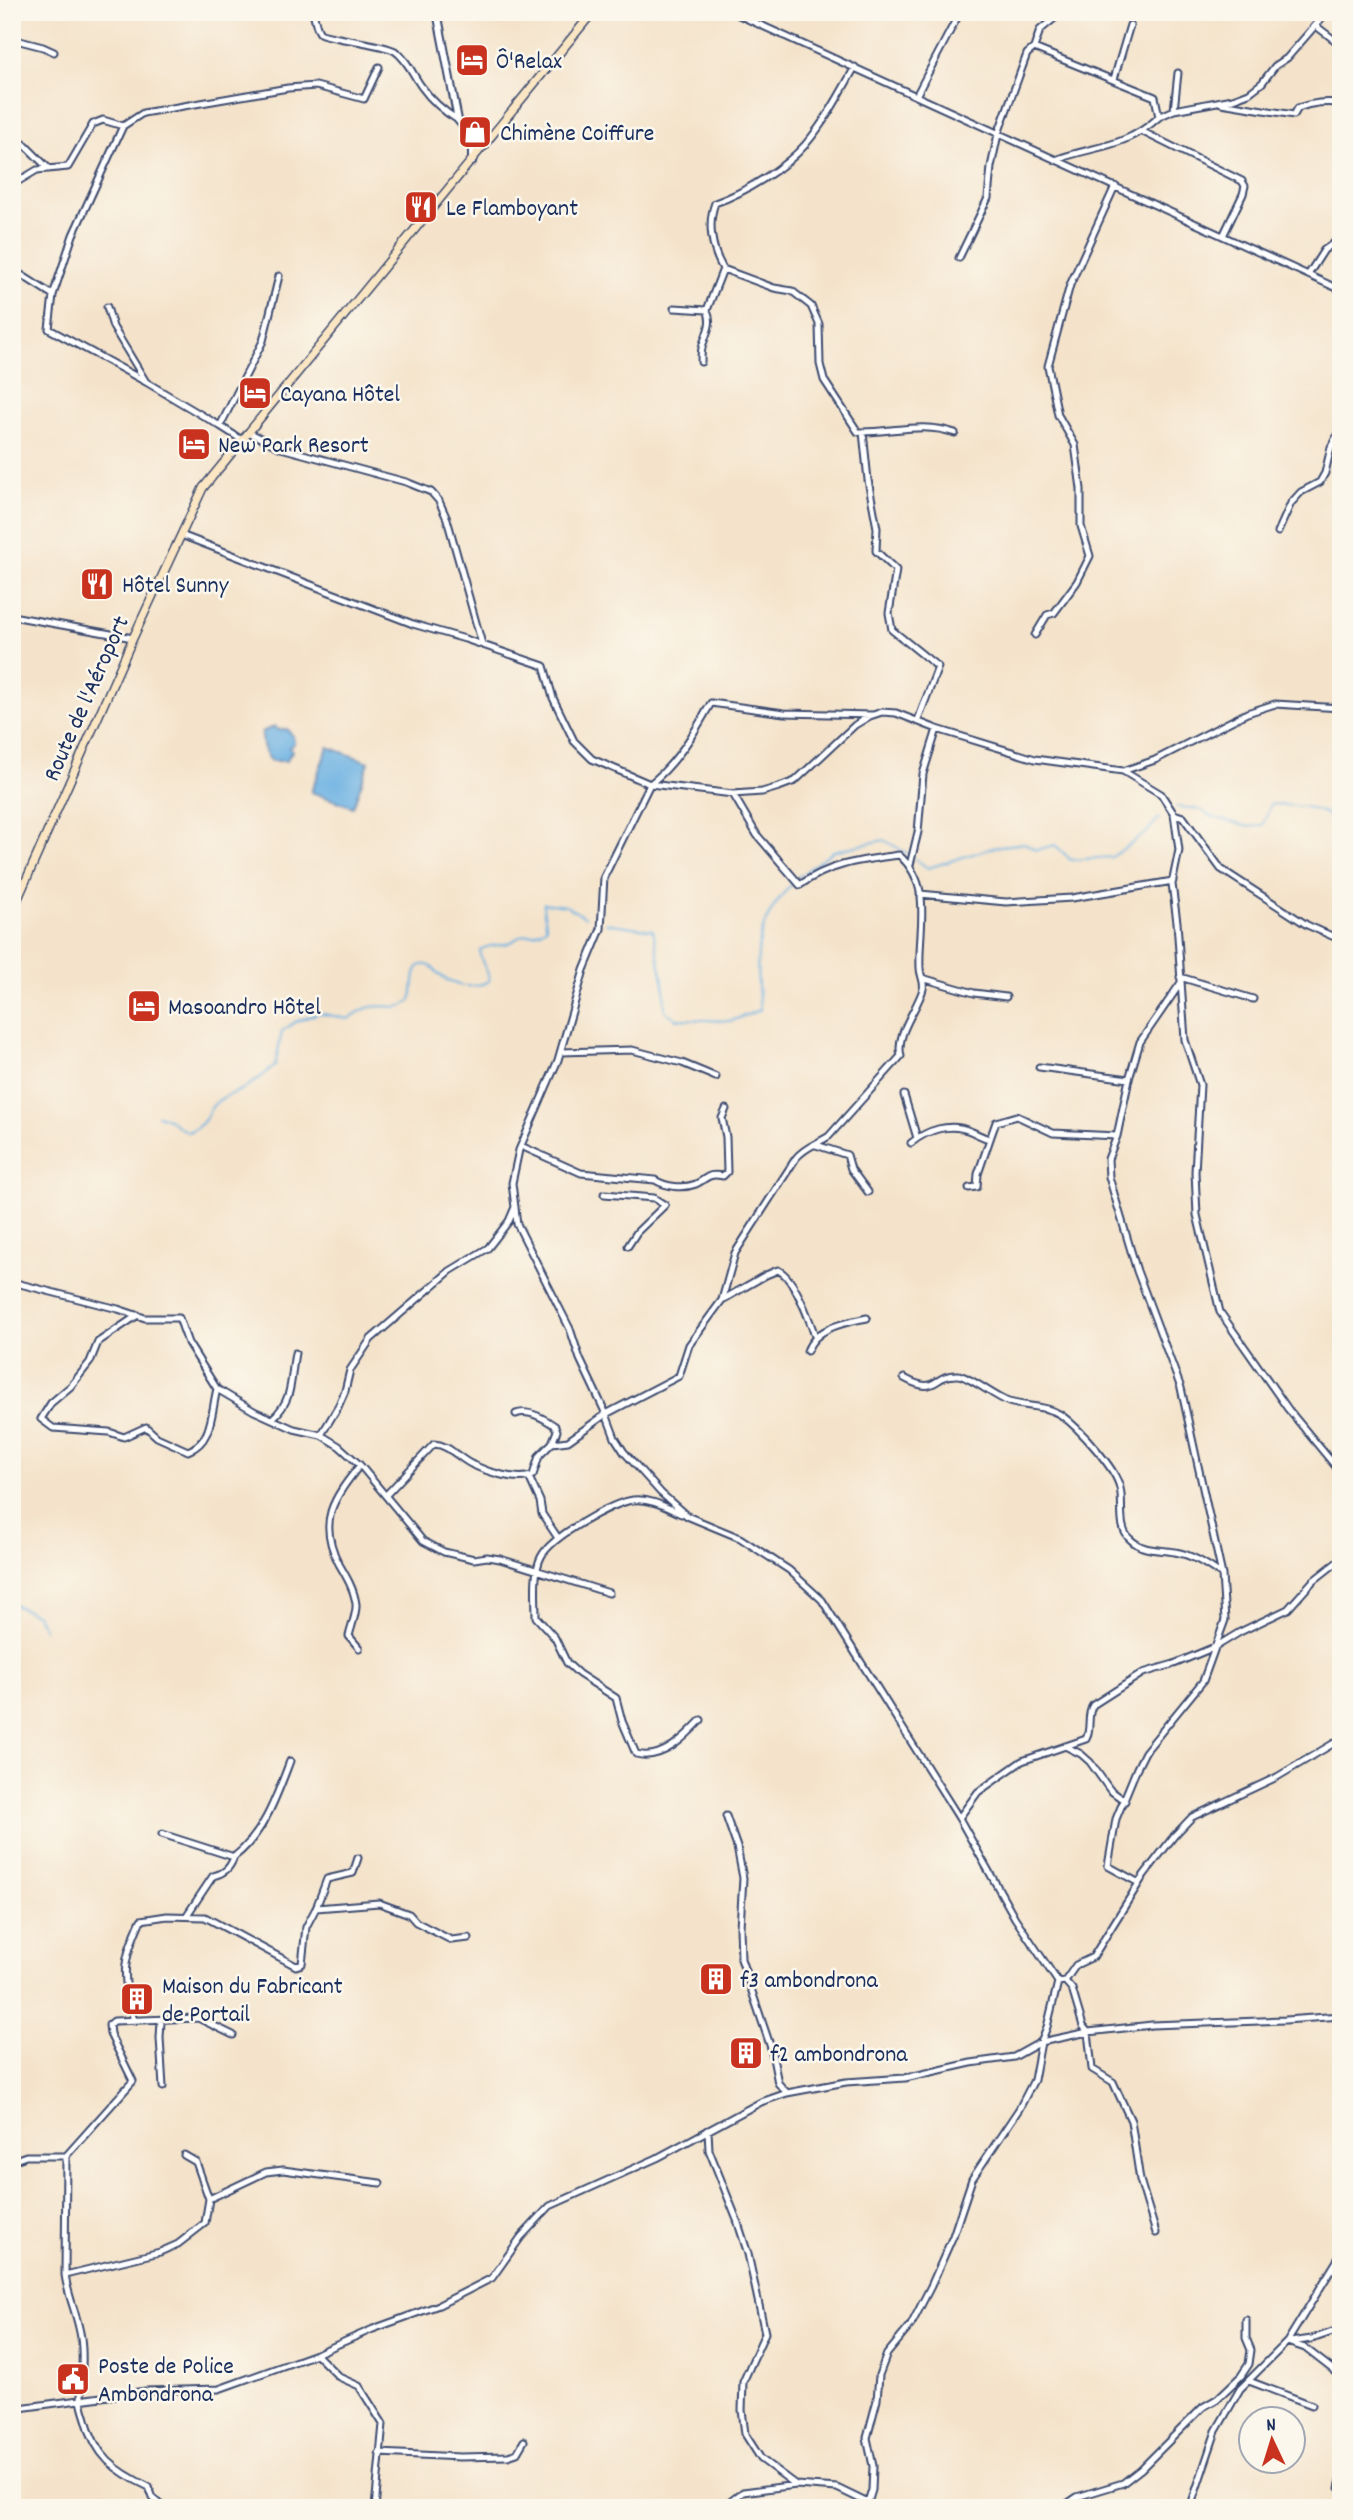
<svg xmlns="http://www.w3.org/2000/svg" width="1353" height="2520" font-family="Dekko,sans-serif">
  <rect width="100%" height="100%" fill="#fbf7ec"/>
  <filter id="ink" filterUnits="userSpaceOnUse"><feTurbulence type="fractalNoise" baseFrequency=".0143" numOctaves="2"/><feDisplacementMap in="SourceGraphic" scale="14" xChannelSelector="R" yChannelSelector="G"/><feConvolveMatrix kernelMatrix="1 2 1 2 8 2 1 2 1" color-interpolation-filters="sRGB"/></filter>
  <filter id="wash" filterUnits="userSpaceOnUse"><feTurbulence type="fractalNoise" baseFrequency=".00686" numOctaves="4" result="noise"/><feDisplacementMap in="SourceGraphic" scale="28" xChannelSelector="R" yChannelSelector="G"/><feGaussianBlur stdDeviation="1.57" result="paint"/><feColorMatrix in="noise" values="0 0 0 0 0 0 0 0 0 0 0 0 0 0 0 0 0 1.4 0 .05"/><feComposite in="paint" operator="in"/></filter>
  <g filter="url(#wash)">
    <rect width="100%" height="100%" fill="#f4e3ca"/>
    <path fill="#6cb1e2" stroke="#4470a0" stroke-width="2" d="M 275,726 L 278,730 L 287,729 L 293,736 L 294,744 L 289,747 L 292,751 L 286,761 L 271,761 C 264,752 261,743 262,732 Z
      M 328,747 L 369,762 L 353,807 L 311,792 Z"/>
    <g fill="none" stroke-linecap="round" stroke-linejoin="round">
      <path stroke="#6cb1e2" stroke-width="2" d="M 1176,807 C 1187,808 1202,807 1209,816 L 1249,827 L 1263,825 L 1271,804 L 1306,807 L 1327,814 L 1337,838 L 1341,839
        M 914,858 L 928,868 L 995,847 L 1024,843 L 1036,850 L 1055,845 L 1071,860 L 1112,857 L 1146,833 L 1159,818
        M 797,878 L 833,851 L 884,840 L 910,855
        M 606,923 L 653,930 L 664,985 L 665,1011 L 677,1019 L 731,1021 L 760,1010 C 755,957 753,924 792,884
        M 157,1115 C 175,1119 174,1127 188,1132 C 213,1121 203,1112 218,1101 C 225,1095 235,1093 243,1089 C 255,1082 265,1074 275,1066 L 282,1031 L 295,1022 L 319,1013 L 348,1019 C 355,1015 363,1008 371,1007 C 384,1004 398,1011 408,1003 C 419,994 407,962 427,965 C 432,965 436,972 440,975 C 454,987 472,990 489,981 C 489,969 479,963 480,950 C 489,944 498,946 509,943 C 514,941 519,936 524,935 C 533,934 538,934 546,927 C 547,918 541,912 544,903 L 566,906 L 585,917
        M 12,1604 L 37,1615 L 44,1629"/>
    </g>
  </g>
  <g filter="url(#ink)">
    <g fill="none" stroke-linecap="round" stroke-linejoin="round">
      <g stroke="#3c4a6e" stroke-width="9">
        <path id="minor" d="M 313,12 C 315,18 316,29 320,33 C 326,38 381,43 395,51 C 407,59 413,75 421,86 C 431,100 443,111 458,120
          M 732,12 L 1341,290
          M 1316,26 L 1341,45
          M 12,39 L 43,47 L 54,52
          M 1034,48 L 1040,30 L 1062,12
          M 855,67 C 840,94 825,122 805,145 C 785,168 744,193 715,203 C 707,224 712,250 723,269 L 774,288 L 792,291 L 811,306 L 819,324 L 820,364 L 824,380 L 858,432 C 892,433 921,421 955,433
          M 1114,79 L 1130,25
          M 916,96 L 960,12
          M 1221,103 L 1294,115 L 1298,108 C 1313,102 1325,102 1341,103
          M 1174,110 L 1178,73
          M 1159,117 L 1174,110 L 1233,99 L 1249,93 L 1262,83 L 1275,66 L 1287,58 L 1327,12
          M 1141,131 L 1242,181 L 1245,186 L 1243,194 L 1223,236
          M 21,141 L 49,169
          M 12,185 L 37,170 L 68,167 L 93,124 L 103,120 L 123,126 L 143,113 L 288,88 L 316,86 L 364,99 L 379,67
          M 959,258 L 988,198 L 991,167 L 998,134 L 1027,54 L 1034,48 L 1155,97 L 1159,117 C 1124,149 1096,145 1055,160
          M 12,269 L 53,295 L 49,329 L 146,382
          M 1308,275 L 1324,250 L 1341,238
          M 53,295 L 73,235 L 123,126
          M 107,307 L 113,327 L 146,382 L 220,426
          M 674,308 L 707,310 L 723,269
          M 701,362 C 701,356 701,349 703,344 C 707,332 713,322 707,310
          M 248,432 L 281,448 L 406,482 L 431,492 L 439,501 L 447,519 L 482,644
          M 863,432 L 868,480 L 877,528 L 876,551 L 896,570 L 889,613 L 892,630 L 938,667 L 918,720
          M 242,440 L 220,426 L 263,341 L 279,276
          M 1278,532 L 1291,503 L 1301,492 L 1320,482 L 1325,473 L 1331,447 L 1341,428
          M 181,535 L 413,624 L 465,639 L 544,666 L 553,698 L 574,741 L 592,759 L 650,784 L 733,794 L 762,792 L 779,787 L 795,781 L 855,725 L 870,716 L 882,712 L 896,713 L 937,729 L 1035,759 L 1123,771 L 1161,794 L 1174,814 L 1183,817 L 1221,869 L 1307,925 L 1341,940
          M 12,616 L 133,638
          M 1035,635 L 1047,615 L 1054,613 L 1077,582 L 1090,556 L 1081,526 L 1081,489 L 1075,445 L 1058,415 L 1048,366 L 1070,285 L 1115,186
          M 1123,771 L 1155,760 L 1247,713 L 1275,704 L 1341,708
          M 1174,814 L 1179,850 L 1172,884 L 1177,922 L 1185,1040 L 1200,1085 L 1195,1172 L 1197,1215 L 1220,1312 L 1288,1409 L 1341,1473
          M 910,865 L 918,832 L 923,774 L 937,729
          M 920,894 L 1006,902 L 1072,898 L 1173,881
          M 1180,977 L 1253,999
          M 922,978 L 974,993 L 1006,997
          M 561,1052 L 632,1050 L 682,1063 L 716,1077
          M 1039,1067 L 1129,1079
          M 904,1095 L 917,1138
          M 911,1143 C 927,1130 950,1122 970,1131 C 978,1134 981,1137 990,1139 L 996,1122 L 1017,1116 L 1053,1133 L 1117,1136
          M 816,1145 L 847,1155 L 851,1169 L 868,1192
          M 521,1146 L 581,1173 L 655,1180 C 666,1187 683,1189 696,1184 C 708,1178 707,1173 723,1176 L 727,1172 L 726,1137 L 722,1118 L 726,1109
          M 969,1188 L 977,1187 L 978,1174 L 990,1139
          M 604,1194 L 654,1198 L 665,1205 L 637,1232 L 628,1246
          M 12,1282 L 118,1309 L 145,1318 L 179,1318 L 188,1343 L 217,1389 L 254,1411 L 294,1429 L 321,1435 L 339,1446 L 360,1465 C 333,1499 317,1521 339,1564 C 346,1576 354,1589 356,1604 C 357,1613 351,1627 349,1636 L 359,1648
          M 722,1300 L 766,1275 L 778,1270 C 795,1278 809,1319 815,1336
          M 138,1315 L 98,1342 L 90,1362 L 71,1386 L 51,1403 L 41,1419 L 53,1428 L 109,1432 L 124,1437 L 146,1427 L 157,1437 L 188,1451 C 213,1442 211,1412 217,1389
          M 807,1351 C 816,1327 844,1323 867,1318
          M 904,1378 C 939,1397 931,1374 958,1375 C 969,1376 995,1397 1009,1402 C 1025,1407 1046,1405 1061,1415 C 1078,1427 1116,1468 1120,1488 C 1124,1504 1117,1528 1130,1539 C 1143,1552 1159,1549 1175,1552 C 1193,1555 1207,1565 1222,1575
          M 516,1414 C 528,1409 545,1419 555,1426 L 557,1431 L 552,1443
          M 273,1418 C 294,1399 290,1379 295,1353
          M 321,1435 L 338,1407 L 345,1391 L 350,1370 L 371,1339 L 450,1271 L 488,1248 L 509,1221 L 515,1207
          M 360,1465 L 423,1541 L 444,1552 L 474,1559 L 487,1557 L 500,1559 L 609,1593
          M 529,1477 L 540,1501 L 542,1514 L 558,1538
          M 386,1495 L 434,1444 C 450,1445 459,1459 473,1465 C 488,1472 518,1482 533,1475 L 539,1456 L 552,1443 L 568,1441 L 606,1414 L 679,1376 L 689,1345 L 722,1300 L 735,1253 L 796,1158 C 805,1147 817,1144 829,1136 L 901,1056 C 895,1034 917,1010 923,989 C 925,982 920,976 920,968 C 918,927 934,886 899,855 C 863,860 830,863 800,885 L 757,835 L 733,794
          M 681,1514 C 666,1507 650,1498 633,1500 C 611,1503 551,1537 541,1557 C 533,1573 536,1599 536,1617 L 555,1638 L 567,1663 L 579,1674 L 616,1698 L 622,1721 L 636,1754 C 662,1761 685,1737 701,1720
          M 1065,1746 L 1081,1754 L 1090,1762 L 1110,1790 L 1125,1801
          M 726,1816 L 737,1847 L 743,1878 L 740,1927 L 741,1959 L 771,2048 L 778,2083 L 787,2093
          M 959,1818 L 978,1792 L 1022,1761 L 1086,1739 C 1092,1728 1086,1715 1093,1705 L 1143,1673 L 1174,1664 L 1217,1646 L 1240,1632 L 1288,1609 L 1313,1581 L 1341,1559
          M 162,1834 L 234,1857 C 230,1868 225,1873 213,1876 L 187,1915
          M 234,1857 C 264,1834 277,1795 290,1761
          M 1139,1883 L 1108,1866 L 1116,1819 L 1137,1768 L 1145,1752 L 1203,1681 L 1225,1620 L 1222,1575 L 1181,1388 L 1137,1271 L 1109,1177 L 1108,1159 L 1117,1136 L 1129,1079 L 1140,1042 L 1180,984
          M 316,1908 L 327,1879 L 353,1873 L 358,1858
          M 1065,1981 L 1072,1989 L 1083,2026 L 1088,2032 L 1092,2069 L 1113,2082 L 1131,2121 L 1140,2180 L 1156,2233
          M 1058,1982 L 1065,1981 L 1076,1965 L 1093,1957 L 1144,1875 L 1174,1836 L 1192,1817 L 1277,1777 L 1341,1739
          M 134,2021 C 122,1974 121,1964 141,1920 L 167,1916 L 205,1917 L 296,1966 L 302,1964 L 306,1927 L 316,1908 L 379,1903 L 409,1914 L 416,1922 L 451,1940 L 469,1938
          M 161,2021 L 160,2038 L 163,2087
          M 708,2130 L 709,2150 L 737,2220 L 748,2254 L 765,2333 L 743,2382 L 742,2410 L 745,2434 L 761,2459 L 796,2485
          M 184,2155 L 196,2162 L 209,2199
          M 66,2156 L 65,2275 C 68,2297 78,2316 81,2338 C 84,2358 81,2377 81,2398 C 81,2405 84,2412 86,2419 C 95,2456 115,2471 149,2487 L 153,2498 L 165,2508
          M 12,2161 L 26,2156 L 66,2156 L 133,2081 L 110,2034 L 109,2025 L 114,2021 L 198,2018 L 233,2035
          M 65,2275 L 160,2252 L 178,2244 L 205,2223 L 209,2199 L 266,2172 L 283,2170 L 380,2183
          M 1287,2342 L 1305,2348 L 1341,2376
          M 1290,2342 L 1312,2339 L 1341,2329
          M 316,2354 L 339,2377 L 359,2386 L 383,2424 L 375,2508
          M 1249,2381 L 1312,2405
          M 12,2409 L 146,2391 L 219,2389 L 316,2354 L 373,2329 L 439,2305 L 492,2278 L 521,2237 L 550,2206 L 657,2158 L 761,2102 L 787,2093 L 846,2082 L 905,2078 L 971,2063 L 1014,2057 L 1041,2042 L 1088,2032 L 1152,2025 L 1285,2020 L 1341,2016
          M 379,2453 L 460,2457 L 508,2456 L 517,2453 L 524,2441
          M 1341,2480 L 1339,2488 L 1341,2489
          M 868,2503 L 872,2490 L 873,2466 L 867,2438 L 877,2400 L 879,2375 L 887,2354 L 911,2325 L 931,2286 L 953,2236 L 972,2179 L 1019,2109 L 1034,2080 L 1041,2042 L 1047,2027 L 1058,1982 L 1015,1918 L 959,1818 L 822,1600 L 789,1570 L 740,1538 L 687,1516 L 661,1493 L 624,1452 L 615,1438 L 606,1414 L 580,1359 L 570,1329 L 517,1224 L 512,1183 L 519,1150 L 558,1060 L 584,970 L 601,929 L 604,877 L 650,784 C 676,764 695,732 711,703 L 784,713 L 873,715
          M 722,2508 L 743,2492 L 796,2485 L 837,2488 L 868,2503 L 873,2508
          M 1061,2508 L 1077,2497 L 1123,2483 L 1141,2469 L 1203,2407 L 1217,2399 L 1241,2376 L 1249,2364 L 1251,2350 L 1246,2338 L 1246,2320
          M 1190,2508 L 1216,2431 L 1240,2389 L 1287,2342 L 1341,2254"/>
      </g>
      <g stroke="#3c4a6e" stroke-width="10">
        <path id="tertiary" d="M 437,12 L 458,120 L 472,137 L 485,146
          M 472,137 L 472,162"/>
      </g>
      <g stroke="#3c4a6e" stroke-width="10">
        <path id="secondary" d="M 12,912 L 133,638 L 203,488 L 593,12"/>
      </g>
      <use href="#minor" stroke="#fff" stroke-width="5"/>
      <use href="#tertiary" stroke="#fff" stroke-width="6"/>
      <use href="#secondary" stroke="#fbe6c3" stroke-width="7"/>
    </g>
  </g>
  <defs>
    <g id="hotel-square" transform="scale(1.75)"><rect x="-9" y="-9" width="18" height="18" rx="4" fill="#c8321e" stroke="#fbf7ec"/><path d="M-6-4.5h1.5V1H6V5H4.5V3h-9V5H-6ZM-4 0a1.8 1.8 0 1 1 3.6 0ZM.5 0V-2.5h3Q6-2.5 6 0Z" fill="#fff"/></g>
    <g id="shop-square" transform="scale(1.75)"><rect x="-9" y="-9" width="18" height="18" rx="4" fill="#c8321e" stroke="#fbf7ec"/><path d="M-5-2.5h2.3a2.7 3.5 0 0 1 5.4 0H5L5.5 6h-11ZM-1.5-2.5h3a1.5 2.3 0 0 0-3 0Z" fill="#fff"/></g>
    <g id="restaurant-square" transform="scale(1.75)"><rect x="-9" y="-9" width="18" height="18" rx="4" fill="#c8321e" stroke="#fbf7ec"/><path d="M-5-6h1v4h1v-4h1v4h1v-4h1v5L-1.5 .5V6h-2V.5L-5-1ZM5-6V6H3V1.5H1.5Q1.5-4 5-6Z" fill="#fff"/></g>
    <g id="building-square" transform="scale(1.75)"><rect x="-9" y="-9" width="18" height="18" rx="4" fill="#c8321e" stroke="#fbf7ec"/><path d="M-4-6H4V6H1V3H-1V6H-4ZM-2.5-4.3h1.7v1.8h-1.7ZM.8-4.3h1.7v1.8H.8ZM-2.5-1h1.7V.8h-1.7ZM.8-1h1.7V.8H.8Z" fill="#fff"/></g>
    <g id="civic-square" transform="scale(1.75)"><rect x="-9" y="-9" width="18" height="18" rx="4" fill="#c8321e" stroke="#fbf7ec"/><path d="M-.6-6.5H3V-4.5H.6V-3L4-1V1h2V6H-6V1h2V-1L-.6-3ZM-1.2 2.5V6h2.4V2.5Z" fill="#fff"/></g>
  </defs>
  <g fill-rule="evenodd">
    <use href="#hotel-square" x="472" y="60"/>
    <use href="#shop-square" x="475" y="132"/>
    <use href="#restaurant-square" x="421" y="207"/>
    <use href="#hotel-square" x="255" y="393"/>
    <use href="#hotel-square" x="194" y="444"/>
    <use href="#restaurant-square" x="97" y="584"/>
    <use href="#hotel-square" x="144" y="1006"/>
    <use href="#building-square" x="716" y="1979"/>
    <use href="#building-square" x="137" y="1999"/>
    <use href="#building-square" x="746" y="2053"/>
    <use href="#civic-square" x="73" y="2379"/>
  </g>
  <g text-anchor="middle" stroke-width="5" stroke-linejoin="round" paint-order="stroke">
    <g font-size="24" fill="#1b2f5e" stroke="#fbf7ec" text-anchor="start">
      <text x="496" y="68">Ô'Relax</text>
      <text x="500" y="140">Chimène Coiffure</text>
      <text x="446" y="215">Le Flamboyant</text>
      <text x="280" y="401">Cayana Hôtel</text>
      <text x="218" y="452">New Park Resort</text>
      <text x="122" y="592">Hôtel Sunny</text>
      <text x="168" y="1014">Masoandro Hôtel</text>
      <text x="740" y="1987">f3 ambondrona</text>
      <text x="162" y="1993">Maison du Fabricant<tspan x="162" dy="28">de Portail</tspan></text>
      <text x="770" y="2061">f2 ambondrona</text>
      <text x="98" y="2373">Poste de Police<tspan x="98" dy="28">Ambondrona</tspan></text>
    </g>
    <g font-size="24" fill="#1b2f5e" stroke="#fbf7ec">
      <text transform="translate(85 698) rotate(-66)" y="8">Route de l'Aéroport</text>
    </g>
  </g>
  <rect width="1353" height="2520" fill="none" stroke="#fbf7ec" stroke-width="42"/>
  <g transform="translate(1272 2440) rotate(356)"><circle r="33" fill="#fbf7ec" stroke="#a1a7b3" stroke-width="2"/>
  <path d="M0-5L12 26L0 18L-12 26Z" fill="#c8321e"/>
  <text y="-10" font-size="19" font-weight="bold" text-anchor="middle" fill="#1b2f5e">N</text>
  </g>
</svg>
